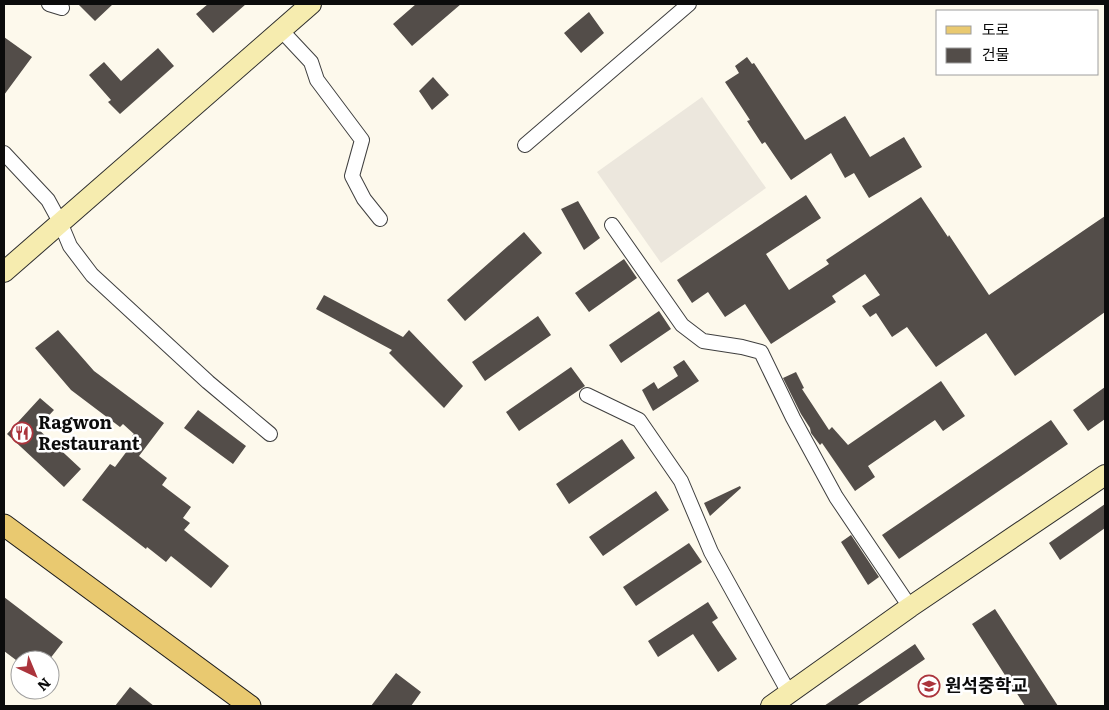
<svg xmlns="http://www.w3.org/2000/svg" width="1109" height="710" font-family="Literata,'Noto Sans KR',serif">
  <rect width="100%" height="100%" fill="#fdf9ec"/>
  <path fill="#ece7dd" d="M 702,97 L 766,188 L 661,263 L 597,172 Z"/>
  <path fill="#534d49" d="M 78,4 L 113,4 L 95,21 Z
    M 208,4 L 246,4 L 213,33 L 196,14 Z
    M 416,4 L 461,4 L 412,46 L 393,24 Z
    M 589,12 L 604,33 L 581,53 L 564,33 Z
    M 4,37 L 32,57 L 4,95 Z
    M 158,48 L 174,66 L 120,114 L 108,102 L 111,100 L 89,75 L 104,62 L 121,81 Z
    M 747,57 L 752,64 L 754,63 L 805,140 L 845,116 L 870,157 L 904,137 L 922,167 L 869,198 L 854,173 L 845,178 L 831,153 L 791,180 L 765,142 L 762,144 L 747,121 L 750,120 L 725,82 L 739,73 L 735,66 Z
    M 433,77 L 449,95 L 432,110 L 419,91 Z
    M 806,195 L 821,218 L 766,254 L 789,290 L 829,264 L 826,260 L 921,197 L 948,237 L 949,235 L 989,295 L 1105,216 L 1105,312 L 1015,376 L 986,333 L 936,367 L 907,327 L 892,337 L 876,313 L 870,317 L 862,306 L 880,295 L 865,274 L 832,296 L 836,302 L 771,344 L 745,304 L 725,317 L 708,292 L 692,303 L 677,280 Z
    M 578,201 L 600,238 L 584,250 L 561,209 Z
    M 524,232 L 542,253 L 465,321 L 447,300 Z
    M 624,259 L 637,278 L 589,312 L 575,293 Z
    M 324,295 L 403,337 L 409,330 L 463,386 L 444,408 L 389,353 L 392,350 L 316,309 Z
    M 659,311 L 671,329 L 621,363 L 609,345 Z
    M 538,316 L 551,335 L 485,381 L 472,362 Z
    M 58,330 L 94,371 L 164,423 L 139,456 L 167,478 L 162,485 L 191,507 L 183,518 L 190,523 L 184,530 L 229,566 L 211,588 L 171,556 L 166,562 L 147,547 L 146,549 L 82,500 L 110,464 L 115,467 L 136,439 L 132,436 L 134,434 L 123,424 L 120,427 L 71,390 L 35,348 Z
    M 684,360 L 699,381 L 653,411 L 642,390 L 654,382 L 658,389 L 678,376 L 673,367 Z
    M 571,367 L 585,386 L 519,431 L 506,412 Z
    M 796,372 L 804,388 L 802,389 L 829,430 L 832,427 L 848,445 L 941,381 L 965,416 L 943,431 L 935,420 L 868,466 L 875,477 L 855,491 L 822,443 L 820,445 L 811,433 L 810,428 L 801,414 L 783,378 Z
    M 1105,387 L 1105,419 L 1088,431 L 1073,410 Z
    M 40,398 L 54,410 L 37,428 L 81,469 L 64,487 L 7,434 Z
    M 198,410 L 246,446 L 233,464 L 184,428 Z
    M 1051,420 L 1068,444 L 899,559 L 882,535 Z
    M 622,439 L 635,458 L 569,504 L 556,484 Z
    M 740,486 L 741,488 L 710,516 L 704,503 Z
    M 656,491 L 669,510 L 603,556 L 589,537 Z
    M 1105,504 L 1105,528 L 1060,560 L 1049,543 Z
    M 851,535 L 879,577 L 868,585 L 841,542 Z
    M 689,543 L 702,562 L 636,606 L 623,587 Z
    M 4,597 L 63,642 L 49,660 L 16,660 L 4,651 Z
    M 708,602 L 718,618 L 712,622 L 737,659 L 718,672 L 693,634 L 658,657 L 648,641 Z
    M 995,609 L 1058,706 L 1025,706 L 972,624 Z
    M 915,644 L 925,659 L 856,706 L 824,706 Z
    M 396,673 L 421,692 L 411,706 L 371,706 Z
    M 130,687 L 154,706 L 115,706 Z"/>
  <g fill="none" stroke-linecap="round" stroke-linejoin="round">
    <g stroke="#3f3f3f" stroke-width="16">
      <path id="street" d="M 49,4 L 62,8
        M 281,30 L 311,62 L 317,80 L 362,140 L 352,176 L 364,199 L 380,219
        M 525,145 L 689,4
        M 4,153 L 48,200 L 60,222 L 70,246 L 92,275 L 208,382 L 270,434
        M 612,225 L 682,325 L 703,341 L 742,347 L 761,352 L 793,418 L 836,497 L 910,607
        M 587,395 L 639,420 L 681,481 L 711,552 L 789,693"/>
    </g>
    <g stroke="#2e2e2e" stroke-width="22">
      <path id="secondary" d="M 4,272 L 311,4
        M 771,706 L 910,607 L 1105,475"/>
    </g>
    <g stroke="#1d1d1d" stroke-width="23">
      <path id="primary" d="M 4,525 L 250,706"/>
    </g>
    <use href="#street" stroke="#fff" stroke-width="14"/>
    <use href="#secondary" stroke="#f6ecaf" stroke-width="20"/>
    <use href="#primary" stroke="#e9c970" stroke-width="21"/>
  </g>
  <defs>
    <g id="restaurant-ring" transform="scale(1.125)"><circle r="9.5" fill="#fff" stroke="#ab343c" stroke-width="1.5"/><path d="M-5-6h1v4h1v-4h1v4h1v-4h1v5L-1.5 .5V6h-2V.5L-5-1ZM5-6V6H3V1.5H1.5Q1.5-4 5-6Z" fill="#ab343c"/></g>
    <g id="school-ring" transform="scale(1.125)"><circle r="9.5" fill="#fff" stroke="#ab343c" stroke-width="1.5"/><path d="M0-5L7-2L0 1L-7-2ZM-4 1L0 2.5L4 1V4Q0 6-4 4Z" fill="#ab343c"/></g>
  </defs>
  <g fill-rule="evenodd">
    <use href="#restaurant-ring" x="22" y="433"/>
    <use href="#school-ring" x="929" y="686"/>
  </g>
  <g text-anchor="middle" stroke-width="5" stroke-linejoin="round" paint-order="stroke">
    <g font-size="18" font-weight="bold" fill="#0c0c0c" stroke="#fff" text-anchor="start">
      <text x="38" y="429">Ragwon<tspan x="38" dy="21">Restaurant</tspan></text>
      <text x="945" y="692">원석중학교</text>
    </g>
  </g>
  <rect width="1109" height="710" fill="none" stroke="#0c0c0c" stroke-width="10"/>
  <rect x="936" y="10" width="162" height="65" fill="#ffffff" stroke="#9e9e9e"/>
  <rect x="946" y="26" width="25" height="8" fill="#e9c970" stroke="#9e9e9e"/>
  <text x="982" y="35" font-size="15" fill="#0c0c0c">도로</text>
  <rect x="946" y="48" width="25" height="15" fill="#534d49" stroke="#9e9e9e"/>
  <text x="982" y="60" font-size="15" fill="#0c0c0c">건물</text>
  <g transform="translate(35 675) rotate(136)"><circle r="24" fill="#ffffff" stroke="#9e9e9e"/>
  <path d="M0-4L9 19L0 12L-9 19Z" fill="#ab343c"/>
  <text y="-8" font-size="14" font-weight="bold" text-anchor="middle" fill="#0c0c0c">N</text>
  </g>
</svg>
